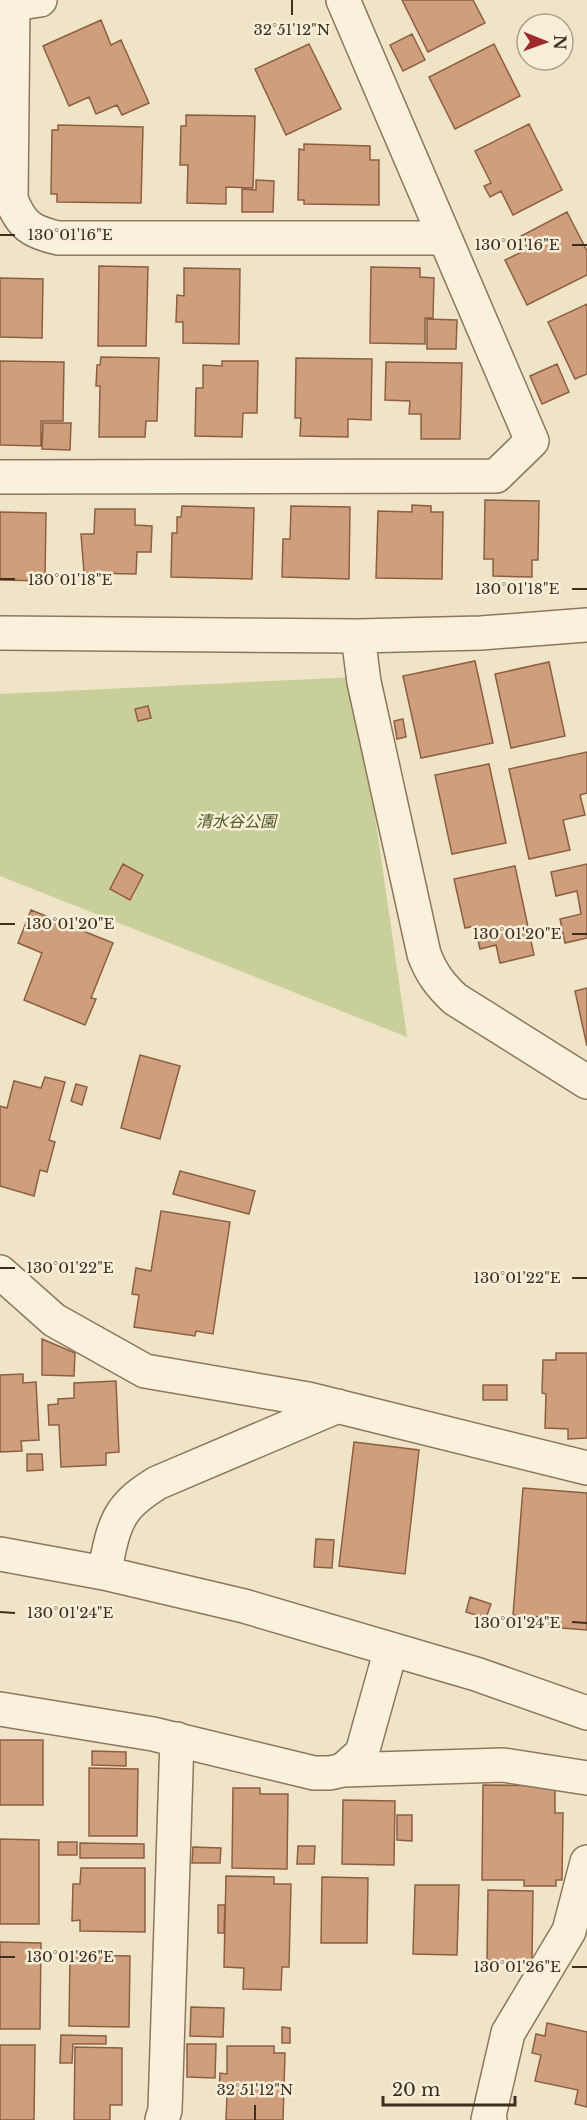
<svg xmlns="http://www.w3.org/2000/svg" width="587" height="2120" font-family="'Libre Baskerville','Noto Sans JP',serif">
  <rect width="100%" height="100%" fill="#f0e4c8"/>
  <path fill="#c9cf9b" d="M 355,677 L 407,1037 L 0,876 L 0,694 Z"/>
  <path fill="#cf9f7d" stroke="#8d5f41" stroke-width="1.5" d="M 402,0 L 473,0 L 485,23 L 428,52 Z
    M 101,20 L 111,45 L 121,40 L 149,103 L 122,115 L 117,105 L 96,114 L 89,97 L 69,106 L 43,46 Z
    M 412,34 L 425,60 L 403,71 L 390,45 Z
    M 309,44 L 341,109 L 286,135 L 255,69 Z
    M 494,44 L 520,96 L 455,129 L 429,77 Z
    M 186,115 L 255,116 L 253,188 L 226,187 L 226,204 L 187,203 L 188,165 L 180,165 L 181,126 L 186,126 Z
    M 529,124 L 562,190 L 513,215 L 501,191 L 490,197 L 484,186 L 491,183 L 475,151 Z
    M 58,125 L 143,127 L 141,203 L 57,202 L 57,194 L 51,194 L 52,130 L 58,130 Z
    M 304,144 L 370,146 L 370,160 L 379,160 L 379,205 L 304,204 L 304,200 L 298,200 L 299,149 L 304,150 Z
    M 256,180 L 274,181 L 273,212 L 242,212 L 242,189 L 256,190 Z
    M 567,212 L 587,251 L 587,275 L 527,305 L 505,260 L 528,249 L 521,236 Z
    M 99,266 L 148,267 L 146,346 L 98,346 Z
    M 371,267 L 420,268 L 420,277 L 434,278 L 433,318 L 425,318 L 425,344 L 370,343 Z
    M 184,268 L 240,269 L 239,344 L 183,343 L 183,322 L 176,322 L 177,295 L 184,296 Z
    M 0,278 L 43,279 L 42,338 L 0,337 Z
    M 587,304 L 587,374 L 575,379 L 548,322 Z
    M 427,319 L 457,320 L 456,349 L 427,349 Z
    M 101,357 L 159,358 L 157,421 L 146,421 L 145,437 L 99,437 L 100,386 L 96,386 L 97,365 L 100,365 Z
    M 296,358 L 372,359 L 371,420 L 348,419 L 348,437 L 300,436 L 301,418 L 295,418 Z
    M 0,361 L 64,362 L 63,421 L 41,421 L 41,446 L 0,445 Z
    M 222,361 L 258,361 L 257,413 L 243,413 L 242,437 L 195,436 L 196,388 L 203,388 L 203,365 L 222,366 Z
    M 386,362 L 462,363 L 460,439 L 421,439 L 421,414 L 409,414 L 410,401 L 385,400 Z
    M 557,364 L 569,392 L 542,404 L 530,376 Z
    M 43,423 L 71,423 L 70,450 L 42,449 Z
    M 485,500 L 539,501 L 538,560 L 532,560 L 532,577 L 493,576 L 493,559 L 484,559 Z
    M 412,505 L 431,506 L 431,512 L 443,512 L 442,579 L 376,578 L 378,511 L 412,512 Z
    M 182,506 L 254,508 L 252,579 L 171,577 L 172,533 L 177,533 L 177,517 L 181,517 Z
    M 291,506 L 350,507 L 349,579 L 282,577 L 283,539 L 290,539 Z
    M 95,509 L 135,509 L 135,525 L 152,526 L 151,552 L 137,552 L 136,574 L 84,573 L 81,534 L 94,534 Z
    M 0,512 L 46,513 L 45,581 L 0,580 Z
    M 475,661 L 493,743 L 421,758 L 403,676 Z
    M 549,662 L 565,736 L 511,748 L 495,674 Z
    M 148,706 L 151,718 L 138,721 L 135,709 Z
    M 403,719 L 406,737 L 397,739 L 394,721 Z
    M 587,752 L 587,793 L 580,795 L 585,815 L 563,820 L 570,850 L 529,859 L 509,769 Z
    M 489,764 L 506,843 L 452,854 L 435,775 Z
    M 123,864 L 143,875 L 130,900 L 110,889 Z
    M 587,864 L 587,938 L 565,943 L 560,919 L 581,914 L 577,891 L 556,896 L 551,872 Z
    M 515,866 L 534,955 L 500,963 L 496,945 L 480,949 L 475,926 L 465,928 L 454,879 Z
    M 31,910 L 113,943 L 91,998 L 96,999 L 85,1025 L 24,1000 L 42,953 L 18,943 Z
    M 587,988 L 587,1046 L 575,991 Z
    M 140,1055 L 180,1066 L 160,1139 L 121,1128 Z
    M 45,1077 L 65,1082 L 49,1140 L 55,1142 L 47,1172 L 40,1170 L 34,1196 L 0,1186 L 0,1106 L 7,1108 L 14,1081 L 41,1088 Z
    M 76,1084 L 87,1087 L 82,1105 L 71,1101 Z
    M 180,1171 L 255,1191 L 249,1214 L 173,1194 Z
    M 161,1211 L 230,1222 L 213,1334 L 196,1331 L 195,1336 L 134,1327 L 139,1295 L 132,1294 L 136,1268 L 151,1271 Z
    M 42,1339 L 75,1353 L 74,1376 L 42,1375 Z
    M 556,1353 L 587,1353 L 587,1438 L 568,1439 L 568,1429 L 545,1428 L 546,1394 L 542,1393 L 543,1360 L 556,1360 Z
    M 23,1374 L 23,1383 L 36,1382 L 39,1440 L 21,1441 L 22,1451 L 0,1452 L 0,1375 Z
    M 116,1381 L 119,1452 L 106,1453 L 106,1465 L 61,1467 L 59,1425 L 49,1425 L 48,1405 L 58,1404 L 58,1399 L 74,1398 L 74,1383 Z
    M 483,1385 L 507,1385 L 507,1400 L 483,1400 Z
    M 354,1442 L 419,1450 L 405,1574 L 339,1566 Z
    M 27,1454 L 42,1454 L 43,1470 L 27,1471 Z
    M 523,1488 L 587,1493 L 587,1630 L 549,1627 L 550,1618 L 513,1615 Z
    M 316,1539 L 334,1540 L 332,1568 L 314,1567 Z
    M 470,1597 L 491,1604 L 486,1618 L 466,1612 Z
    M 0,1740 L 43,1740 L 43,1805 L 0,1805 Z
    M 92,1751 L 126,1752 L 126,1766 L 92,1765 Z
    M 89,1768 L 138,1769 L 137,1836 L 89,1836 Z
    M 483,1785 L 555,1786 L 555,1813 L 563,1813 L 562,1880 L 556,1880 L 556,1886 L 524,1886 L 524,1880 L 482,1880 Z
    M 233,1788 L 260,1788 L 260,1794 L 288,1794 L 287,1869 L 232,1868 Z
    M 343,1800 L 395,1801 L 394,1865 L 342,1864 Z
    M 397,1815 L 412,1815 L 412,1841 L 397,1840 Z
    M 0,1839 L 39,1840 L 39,1924 L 0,1924 Z
    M 58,1842 L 77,1842 L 77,1855 L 58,1855 Z
    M 80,1843 L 144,1844 L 144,1858 L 80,1858 Z
    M 298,1846 L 315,1846 L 314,1864 L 297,1864 Z
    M 193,1847 L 221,1848 L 220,1863 L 192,1863 Z
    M 81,1868 L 145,1868 L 145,1932 L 80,1931 L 80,1920 L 72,1921 L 73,1884 L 80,1884 Z
    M 226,1876 L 274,1877 L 274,1884 L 291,1884 L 289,1967 L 282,1967 L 281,1990 L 243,1989 L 244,1968 L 224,1967 Z
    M 322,1877 L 368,1878 L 367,1943 L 321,1943 Z
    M 415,1885 L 459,1885 L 457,1955 L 413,1954 Z
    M 488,1890 L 533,1891 L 532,1961 L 487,1960 Z
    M 218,1905 L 225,1905 L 224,1933 L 218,1933 Z
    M 0,1942 L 41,1943 L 40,2029 L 0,2029 Z
    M 70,1955 L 130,1956 L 129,2027 L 69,2026 Z
    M 191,2007 L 224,2008 L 223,2037 L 190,2036 Z
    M 547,2023 L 587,2032 L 587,2107 L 575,2104 L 578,2090 L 535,2081 L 541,2055 L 532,2053 L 536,2034 L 545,2036 Z
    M 282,2027 L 290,2028 L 290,2043 L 282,2043 Z
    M 61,2035 L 106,2036 L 106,2044 L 73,2044 L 72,2063 L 60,2063 Z
    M 187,2044 L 216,2044 L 215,2078 L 187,2077 Z
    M 0,2045 L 35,2045 L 34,2120 L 0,2120 Z
    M 227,2046 L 274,2046 L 274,2053 L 285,2053 L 283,2120 L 226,2120 L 227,2095 L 219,2094 L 220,2073 L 227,2074 Z
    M 75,2047 L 122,2048 L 122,2105 L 110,2105 L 110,2120 L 74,2120 Z"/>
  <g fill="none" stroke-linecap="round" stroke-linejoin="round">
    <g stroke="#8d765c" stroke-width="36">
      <path id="minor" d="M 13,4 L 11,199 C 21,225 31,232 58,238 L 445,238
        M 0,6 L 40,0
        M 0,477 L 496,476 L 532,441 L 343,0
        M 0,633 L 358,636 L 481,633 L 587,625
        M 358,636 L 364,682 L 424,954 C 431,973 440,985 455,999 L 587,1082
        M 0,1272 L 54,1320 L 145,1371 L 308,1399 L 587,1468
        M 0,1554 L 104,1573 L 244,1606 L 476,1674 L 587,1713
        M 104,1573 C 109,1552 112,1524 127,1507 C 135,1497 146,1490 157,1483 L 338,1406
        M 0,1709 L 153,1734 L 314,1773 L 330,1773 L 343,1770 L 362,1753 L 391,1649
        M 343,1770 L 503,1765 L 587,1778
        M 162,2120 L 165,2110 L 177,1739
        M 490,2120 L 488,2120 L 508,2033 L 569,1931 L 587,1862"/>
    </g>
    <use href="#minor" stroke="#faf1dc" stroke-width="33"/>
  </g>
  <path fill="none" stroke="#3d2e20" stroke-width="2" d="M 292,15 L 292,0M 0,235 L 15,235M 572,245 L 587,245M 0,579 L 15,579M 572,589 L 587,589M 0,924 L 15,924M 572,934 L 587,934M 0,1268 L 15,1268M 572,1278 L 587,1278M 0,1612 L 15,1613M 572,1622 L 587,1623M 0,1957 L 15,1957M 572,1967 L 587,1967M 255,2120 L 255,2105"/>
  <g text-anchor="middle" stroke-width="5" stroke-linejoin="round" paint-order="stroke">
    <g font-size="16" font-style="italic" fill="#4d5a26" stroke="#f7eed8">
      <text x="236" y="827">清水谷公園</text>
    </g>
  </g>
  <g font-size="15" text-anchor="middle" fill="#3d2e20" stroke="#f7eed8" stroke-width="5" stroke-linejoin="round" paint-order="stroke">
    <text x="292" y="35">32°51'12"N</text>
    <text x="70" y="240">130°01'16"E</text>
    <text x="517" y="250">130°01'16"E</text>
    <text x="70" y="585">130°01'18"E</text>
    <text x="517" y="594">130°01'18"E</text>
    <text x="70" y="929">130°01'20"E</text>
    <text x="517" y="939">130°01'20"E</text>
    <text x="70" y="1273">130°01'22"E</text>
    <text x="517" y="1283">130°01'22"E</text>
    <text x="70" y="1618">130°01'24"E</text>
    <text x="517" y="1628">130°01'24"E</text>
    <text x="70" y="1962">130°01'26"E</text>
    <text x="517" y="1972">130°01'26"E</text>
    <text x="255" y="2095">32°51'12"N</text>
  </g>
  <g transform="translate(545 42) rotate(91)"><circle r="28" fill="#f7eed8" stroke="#ada18e" stroke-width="1.5"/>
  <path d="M0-4.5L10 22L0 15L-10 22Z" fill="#9e2a2b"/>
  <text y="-9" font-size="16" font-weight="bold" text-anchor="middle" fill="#3d2e20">N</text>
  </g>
  <path d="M383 2096v9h132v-9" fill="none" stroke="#3d2e20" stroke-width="3"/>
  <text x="392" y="2096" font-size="18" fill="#3d2e20" stroke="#f7eed8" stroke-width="4.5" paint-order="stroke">20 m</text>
</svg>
